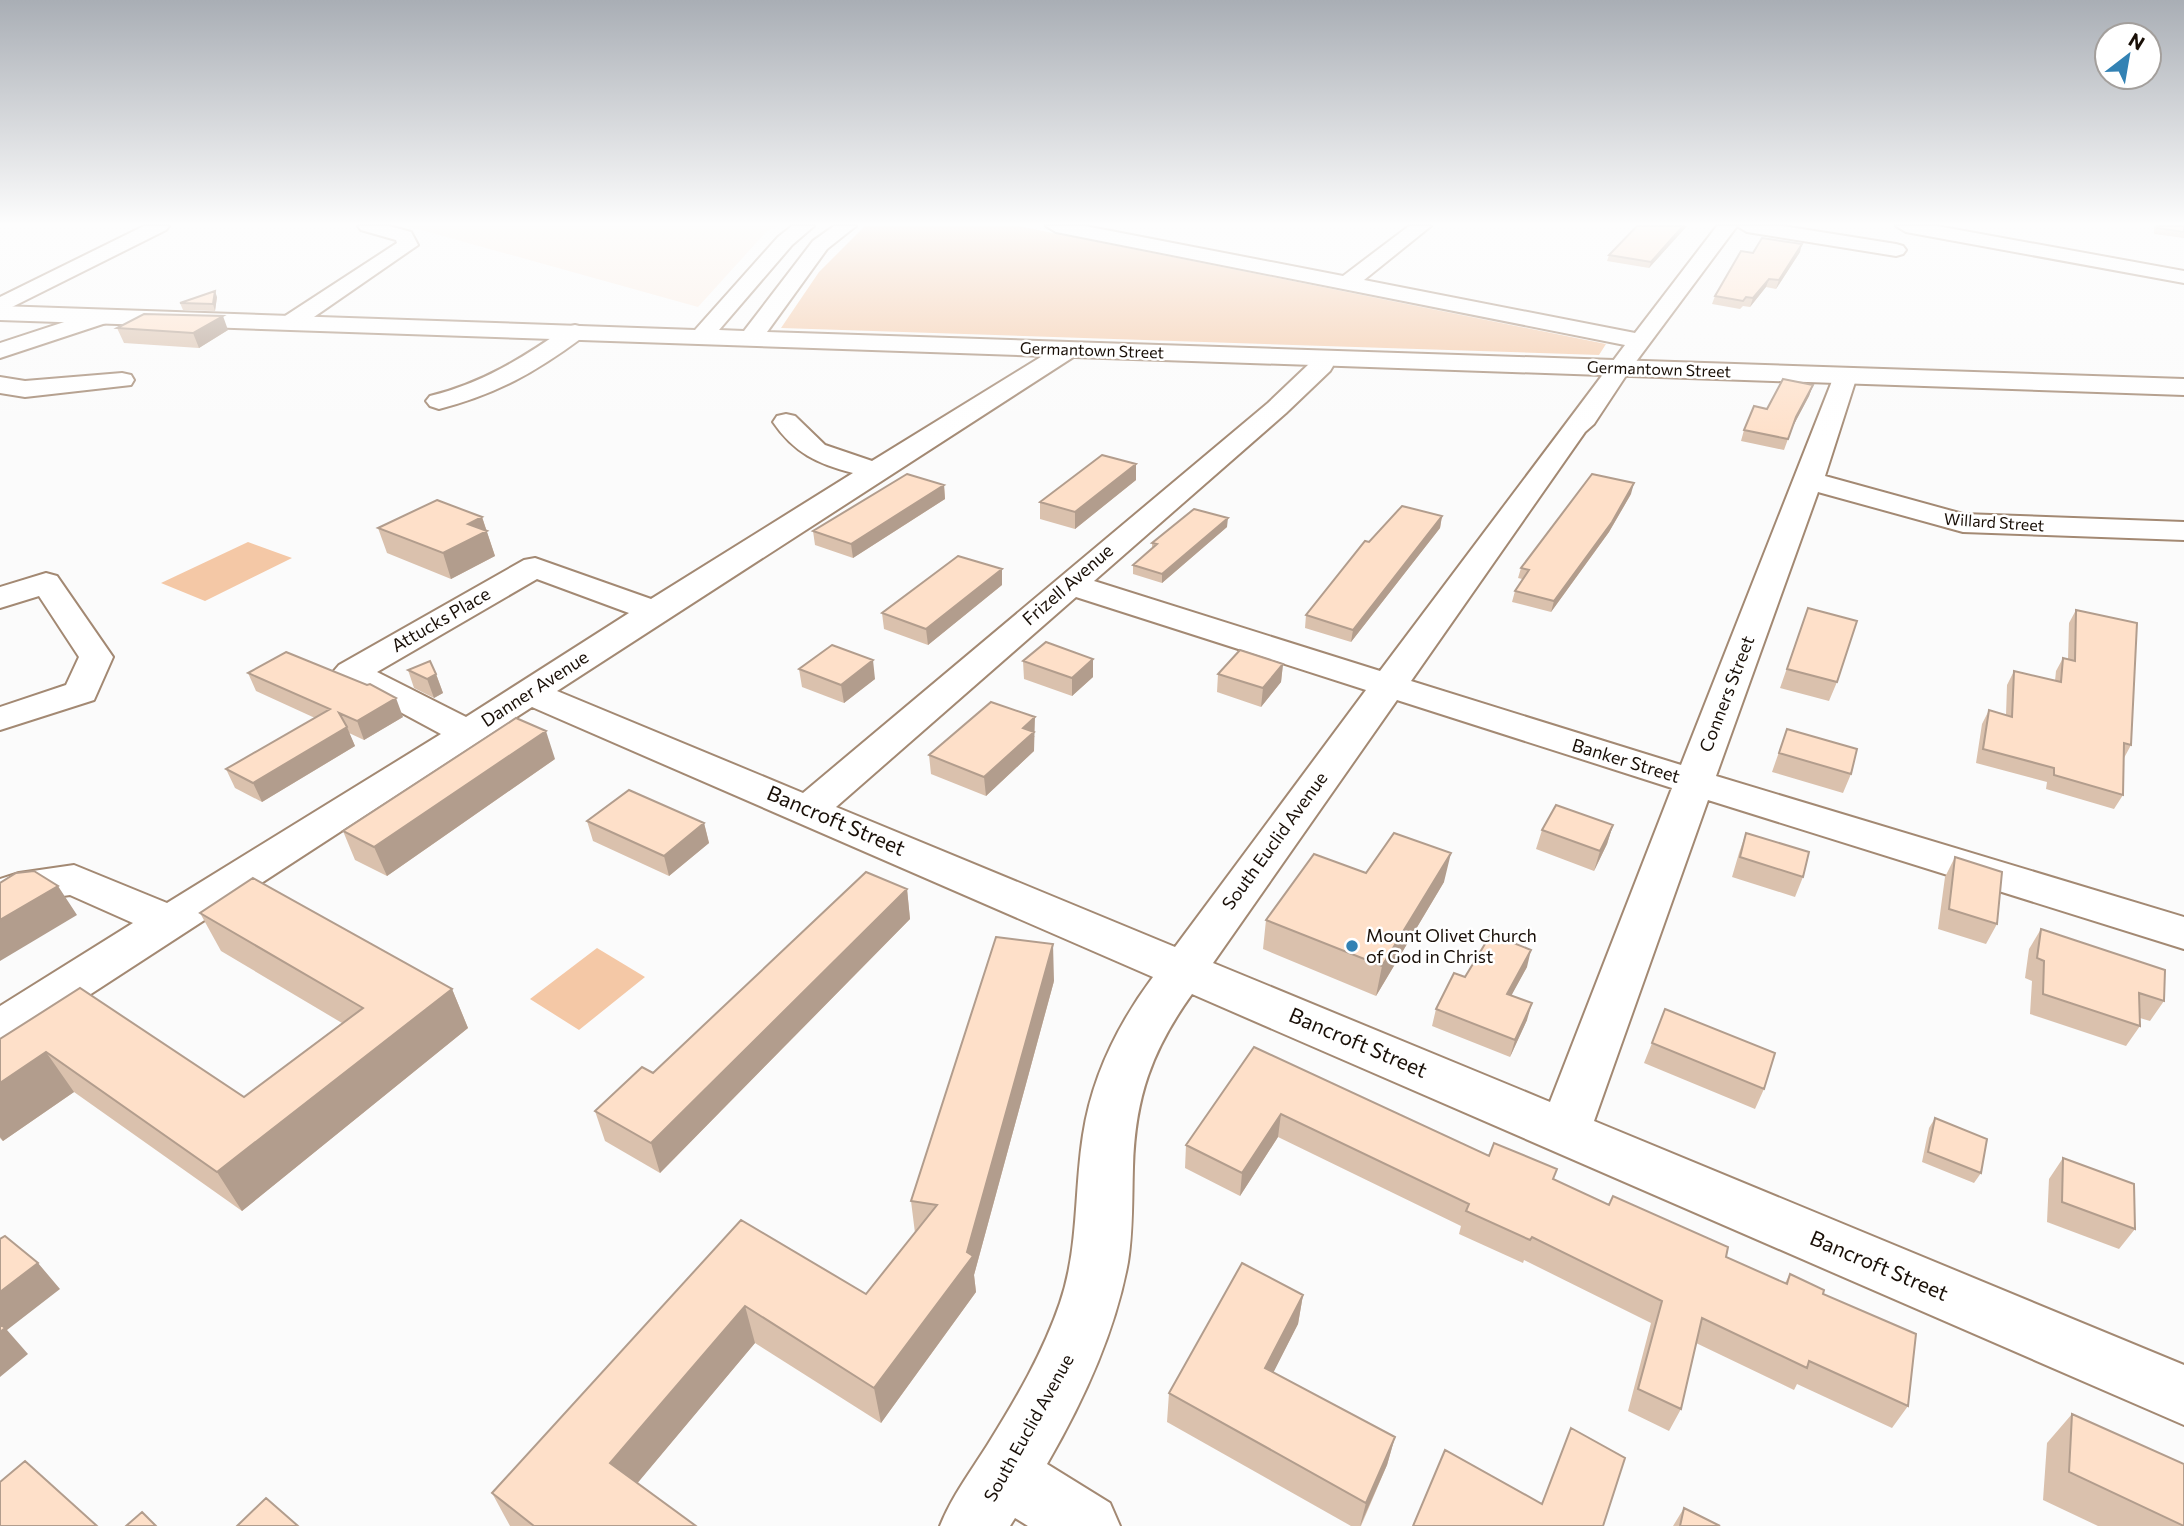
<svg xmlns="http://www.w3.org/2000/svg" width="2184" height="1526" font-family="Commissioner,sans-serif">
  <rect width="100%" height="100%" fill="#fbfbfb"/>
  <path fill="#fbece1" d="M 407,226 L 778,226 L 766,232 L 698,307 Z"/>
  <path fill="#f4c8a6" d="M 865,226 L 1018,226 L 1606,344 L 1599,355 L 781,328 L 819,272 Z
    M 248,542 L 292,558 L 205,601 L 161,583 Z
    M 597,948 L 645,977 L 579,1030 L 530,999 Z"/>
  <g fill="none" stroke-linecap="round" stroke-linejoin="round">
    <g stroke="#a38973" stroke-width="4">
      <path id="minor" d="M 144,226 L 169,226 L 166,230 L 0,313 L 0,297 Z
        M 358,226 L 389,226 L 411,232 L 418,245 L 298,328 L 282,328 L 279,323 L 282,318 L 397,243 L 396,240 L 361,230 Z
        M 1046,226 L 1085,226 L 1343,276 L 1409,226 L 1431,226 L 1364,280 L 1635,333 L 1717,226 L 1737,226 L 1629,371 L 1594,424 L 1585,432 L 1411,681 L 1681,765 L 1836,371 L 1845,369 L 1854,371 L 1857,376 L 1825,476 L 1963,514 L 2184,522 L 2184,540 L 1963,532 L 1818,492 L 1716,776 L 2184,917 L 2184,949 L 1708,800 L 1594,1121 L 2184,1365 L 2184,1425 L 1192,994 C 1152,1050 1135,1097 1133,1167 C 1132,1198 1133,1230 1128,1262 C 1115,1333 1083,1402 1047,1464 L 1110,1503 L 1120,1526 L 1028,1526 L 1015,1518 L 1010,1526 L 940,1526 C 952,1496 971,1471 988,1444 C 1016,1399 1043,1353 1060,1303 C 1079,1247 1074,1192 1083,1135 C 1092,1076 1118,1024 1153,977 L 532,707 L 17,1042 L 0,1047 L 0,1006 L 133,923 L 70,895 L 28,901 L 0,912 L 0,879 L 19,873 L 74,865 L 167,903 L 441,734 L 339,679 L 333,672 L 339,665 L 524,560 L 535,558 L 651,599 L 853,473 C 818,464 794,453 773,422 L 777,416 L 786,414 L 795,416 L 825,445 L 872,461 L 1062,344 L 1078,344 L 1082,349 L 1078,354 L 557,691 L 803,793 L 1268,403 L 1309,364 L 1308,358 L 1311,353 L 1320,351 L 1329,353 L 1333,366 L 1330,371 L 1286,413 L 1094,581 L 1380,671 L 1625,345 L 1056,232 ZM 537,579 L 629,613 L 466,717 L 377,672 ZM 1076,597 L 1366,690 L 1175,947 L 836,807 ZM 1397,700 L 1672,788 L 1550,1102 L 1213,963 Z
        M 1737,226 L 1783,226 L 1896,244 L 1903,246 L 1906,250 L 1903,254 L 1896,256 L 1747,232 Z
        M 101,310 L 109,312 L 112,317 L 109,322 L 0,358 L 0,343 Z
        M 575,325 L 583,327 L 587,332 L 583,337 C 536,372 497,394 439,409 L 430,406 L 426,401 L 430,396 C 482,383 523,358 567,327 Z
        M 122,373 L 131,375 L 134,380 L 131,385 L 25,397 L 0,393 L 0,377 L 25,381 Z
        M 46,573 L 57,576 L 113,657 L 94,700 L 0,730 L 0,707 L 66,685 L 79,657 L 39,596 L 0,608 L 0,587 Z"/>
    </g>
    <g stroke="#a38973" stroke-width="4">
      <path id="major" d="M 792,226 L 814,226 L 792,245 L 719,330 L 744,331 L 813,241 L 834,226 L 856,226 L 827,249 L 767,332 L 2184,379 L 2184,395 L 0,320 L 0,306 L 695,330 L 778,237 Z"/>
    </g>
    <g stroke="#a38973" stroke-width="4">
      <path id="highway" d="M 1896,226 L 1937,226 L 2184,271 L 2184,283 L 1906,232 Z"/>
    </g>
    <use href="#minor" fill="#fff" fill-rule="evenodd"/>
    <use href="#major" fill="#fff" fill-rule="evenodd"/>
    <use href="#highway" fill="#fff" fill-rule="evenodd"/>
  </g>
  <path fill="#dac1ad" d="M 1637,226 L 1687,226 L 1649,268 L 1607,261 L 1609,255 Z
    M 2154,226 L 2184,226 L 2184,238 L 2154,234 Z
    M 1800,252 L 1776,289 L 1766,287 L 1750,307 L 1743,306 L 1740,309 L 1712,304 L 1715,296 L 1753,253 Z
    M 217,297 L 215,311 L 183,310 L 180,303 Z
    M 117,328 L 228,330 L 199,348 L 124,343 Z
    M 1813,385 L 1809,396 L 1792,428 L 1784,450 L 1741,441 L 1744,430 L 1767,409 Z
    M 1136,464 L 1136,480 L 1075,529 L 1040,519 L 1040,502 Z
    M 944,485 L 945,499 L 853,558 L 815,545 L 813,531 Z
    M 1631,494 L 1609,532 L 1551,612 L 1512,602 L 1515,591 L 1522,579 L 1518,578 L 1521,568 Z
    M 1442,516 L 1440,528 L 1351,642 L 1305,628 L 1306,615 L 1369,542 Z
    M 482,517 L 495,556 L 451,579 L 387,553 L 378,528 Z
    M 1227,527 L 1162,583 L 1133,574 L 1133,565 L 1152,549 L 1152,543 Z
    M 1002,585 L 928,645 L 884,629 L 882,613 Z
    M 1808,608 L 1837,682 L 1829,701 L 1780,688 Z
    M 2076,610 L 2131,745 L 2124,758 L 2123,795 L 2114,809 L 2046,789 L 2047,782 L 1976,763 L 1982,724 L 1989,710 L 2006,715 L 2007,685 L 2014,671 L 2055,681 L 2056,671 L 2063,658 L 2068,659 L 2069,623 Z
    M 1093,659 L 1093,677 L 1072,696 L 1024,679 L 1023,661 Z
    M 1283,664 L 1281,682 L 1261,707 L 1217,692 L 1218,674 Z
    M 799,669 L 875,679 L 844,703 L 802,687 Z
    M 408,670 L 436,674 L 443,693 L 434,698 L 414,688 Z
    M 248,673 L 403,717 L 364,740 L 349,733 L 355,746 L 262,802 L 235,788 L 226,769 L 315,718 L 256,691 Z
    M 1787,729 L 1851,774 L 1843,793 L 1772,772 Z
    M 1035,736 L 1034,737 L 1034,751 L 986,796 L 931,774 L 929,755 Z
    M 555,759 L 387,876 L 355,860 L 343,831 Z
    M 587,821 L 704,823 L 709,843 L 669,876 L 593,841 Z
    M 1613,825 L 1607,844 L 1594,871 L 1536,849 L 1542,830 Z
    M 1746,833 L 1803,877 L 1795,897 L 1732,877 L 1739,853 Z
    M 1955,857 L 1997,924 L 1986,944 L 1938,929 L 1945,877 Z
    M 1366,873 L 1444,882 L 1376,996 L 1263,949 L 1266,920 Z
    M 907,889 L 910,919 L 660,1173 L 605,1141 L 595,1111 L 653,1073 Z
    M 200,913 L 452,989 L 468,1028 L 242,1211 L 74,1092 L 3,1141 L 0,1138 L 0,1039 L 244,1097 L 342,1023 L 221,951 Z
    M 2041,929 L 2164,1001 L 2150,1021 L 2140,1018 L 2140,1026 L 2126,1046 L 2030,1014 L 2032,981 L 2025,978 L 2029,949 Z
    M 1527,967 L 1511,995 L 1527,1020 L 1510,1057 L 1432,1026 L 1436,1009 L 1465,977 Z
    M 1054,981 L 974,1275 L 976,1292 L 881,1423 L 755,1343 L 637,1483 L 696,1526 L 510,1526 L 492,1493 L 741,1220 L 866,1294 L 915,1233 L 911,1201 Z
    M 1652,1043 L 1764,1089 L 1755,1109 L 1644,1063 Z
    M 1254,1047 L 1489,1156 L 1553,1179 L 1609,1205 L 1785,1283 L 1790,1274 L 1823,1294 L 1908,1406 L 1892,1428 L 1797,1384 L 1794,1390 L 1696,1343 L 1681,1409 L 1669,1431 L 1628,1411 L 1651,1323 L 1524,1260 L 1523,1263 L 1459,1234 L 1461,1226 L 1278,1137 L 1240,1196 L 1185,1168 L 1186,1145 Z
    M 1935,1118 L 1981,1173 L 1974,1183 L 1922,1162 L 1929,1128 Z
    M 2063,1158 L 2135,1229 L 2119,1249 L 2047,1222 L 2049,1179 Z
    M 1303,1295 L 1298,1324 L 1273,1372 L 1395,1437 L 1387,1465 L 1361,1526 L 1351,1526 L 1167,1422 L 1169,1393 Z
    M 2072,1414 L 2184,1526 L 2098,1526 L 2043,1500 L 2047,1443 Z
    M 1571,1428 L 1603,1526 L 1542,1503 Z
    M 1684,1508 L 1720,1526 L 1673,1526 Z"/>
  <path fill="#b29d8d" d="M 1683,226 L 1687,226 L 1649,268 L 1651,262 Z
    M 1802,244 L 1800,252 L 1776,289 L 1779,280 Z
    M 1769,279 L 1766,287 L 1750,307 L 1753,298 Z
    M 215,291 L 217,297 L 215,311 L 213,304 Z
    M 223,316 L 228,330 L 199,348 L 193,333 Z
    M 1813,385 L 1809,396 L 1792,428 L 1796,417 Z
    M 1136,464 L 1136,480 L 1075,529 L 1075,512 Z
    M 1634,483 L 1631,494 L 1609,532 L 1551,612 L 1554,601 Z
    M 944,485 L 945,499 L 853,558 L 851,544 Z
    M 1442,516 L 1440,528 L 1351,642 L 1353,630 Z
    M 482,517 L 495,556 L 451,579 L 443,553 L 468,524 Z
    M 1228,518 L 1227,527 L 1162,583 L 1162,574 Z
    M 1002,569 L 1002,585 L 928,645 L 926,629 Z
    M 1093,659 L 1093,677 L 1072,696 L 1072,678 Z
    M 873,660 L 875,679 L 844,703 L 841,685 Z
    M 1283,664 L 1281,682 L 1261,707 L 1263,688 Z
    M 436,674 L 443,693 L 434,698 L 427,679 Z
    M 396,698 L 403,717 L 364,740 L 357,721 Z
    M 1035,717 L 1034,751 L 986,796 L 984,777 L 1023,728 Z
    M 347,727 L 355,746 L 262,802 L 253,783 Z
    M 546,731 L 555,759 L 387,876 L 374,847 Z
    M 704,823 L 709,843 L 669,876 L 664,856 Z
    M 1613,825 L 1607,844 L 1594,871 L 1600,851 Z
    M 1451,853 L 1444,882 L 1376,996 L 1382,966 Z
    M 58,886 L 77,915 L 0,961 L 0,920 Z
    M 907,889 L 910,919 L 660,1173 L 651,1143 Z
    M 1053,944 L 1054,981 L 974,1275 L 976,1292 L 881,1423 L 874,1388 L 967,1252 Z
    M 1531,950 L 1527,967 L 1503,1011 L 1507,994 Z
    M 452,989 L 468,1028 L 242,1211 L 217,1172 Z
    M 1532,1003 L 1527,1020 L 1510,1057 L 1515,1040 Z
    M 46,1052 L 74,1092 L 3,1141 L 0,1137 L 0,1083 Z
    M 1281,1114 L 1278,1137 L 1240,1196 L 1242,1173 Z
    M 38,1263 L 60,1289 L 7,1330 L 28,1354 L 0,1377 L 0,1292 Z
    M 1303,1295 L 1298,1324 L 1261,1397 L 1265,1368 Z
    M 745,1306 L 755,1343 L 625,1498 L 610,1463 Z
    M 1395,1437 L 1387,1465 L 1360,1526 L 1366,1503 Z"/>
  <path fill="#fee0c9" stroke="#b29d8d" stroke-width="2" d="M 1637,226 L 1683,226 L 1651,262 L 1609,255 Z
    M 2157,226 L 2184,226 L 2184,232 L 2157,228 Z
    M 1762,238 L 1802,244 L 1779,280 L 1769,279 L 1753,298 L 1746,297 L 1743,301 L 1715,296 L 1741,251 L 1753,253 Z
    M 215,291 L 213,304 L 180,303 Z
    M 144,314 L 223,316 L 193,333 L 117,328 Z
    M 1783,379 L 1813,385 L 1796,417 L 1788,439 L 1744,430 L 1754,406 L 1767,409 Z
    M 1102,455 L 1136,464 L 1075,512 L 1040,502 Z
    M 907,474 L 944,485 L 851,544 L 813,531 Z
    M 1592,474 L 1634,483 L 1612,522 L 1554,601 L 1515,591 L 1529,570 L 1521,568 Z
    M 437,500 L 482,517 L 468,524 L 487,531 L 443,553 L 378,528 Z
    M 1402,506 L 1442,516 L 1353,630 L 1306,615 L 1365,541 L 1369,542 Z
    M 1194,509 L 1228,518 L 1162,574 L 1133,565 L 1157,544 L 1152,543 Z
    M 958,556 L 1002,569 L 926,629 L 882,613 Z
    M 1808,608 L 1857,621 L 1837,682 L 1787,669 Z
    M 2076,610 L 2137,623 L 2131,745 L 2124,743 L 2123,795 L 2054,775 L 2054,768 L 1983,749 L 1989,710 L 2012,717 L 2014,671 L 2061,682 L 2063,658 L 2075,661 Z
    M 1046,642 L 1093,659 L 1072,678 L 1023,661 Z
    M 832,645 L 873,660 L 841,685 L 799,669 Z
    M 1240,650 L 1283,664 L 1263,688 L 1218,674 Z
    M 286,652 L 367,685 L 370,684 L 396,698 L 357,721 L 339,713 L 347,727 L 253,783 L 226,769 L 330,709 L 248,673 Z
    M 430,661 L 436,674 L 427,679 L 408,670 Z
    M 991,702 L 1035,717 L 1023,728 L 1034,732 L 984,777 L 929,755 Z
    M 516,718 L 546,731 L 374,847 L 343,831 Z
    M 1787,729 L 1857,749 L 1851,774 L 1779,753 Z
    M 629,790 L 704,823 L 664,856 L 587,821 Z
    M 1556,805 L 1613,825 L 1600,851 L 1542,830 Z
    M 1394,833 L 1451,853 L 1382,966 L 1266,920 L 1314,854 L 1366,873 Z
    M 1746,833 L 1809,852 L 1803,877 L 1740,857 Z
    M 1955,857 L 2002,872 L 1997,924 L 1949,909 Z
    M 34,871 L 58,886 L 0,920 L 0,883 L 16,873 Z
    M 866,872 L 907,889 L 651,1143 L 595,1111 L 642,1067 L 653,1073 Z
    M 253,878 L 452,989 L 217,1172 L 46,1052 L 0,1083 L 0,1039 L 80,988 L 244,1097 L 363,1008 L 200,913 Z
    M 2041,929 L 2165,970 L 2164,1001 L 2139,993 L 2140,1026 L 2043,994 L 2044,961 L 2037,958 Z
    M 1491,934 L 1531,950 L 1507,994 L 1532,1003 L 1515,1040 L 1436,1009 L 1454,973 L 1465,977 Z
    M 996,937 L 1053,944 L 967,1252 L 973,1256 L 874,1388 L 745,1306 L 610,1463 L 696,1526 L 534,1526 L 492,1493 L 741,1220 L 866,1294 L 937,1205 L 911,1201 Z
    M 1665,1009 L 1775,1053 L 1764,1089 L 1652,1043 Z
    M 1254,1047 L 1489,1156 L 1494,1143 L 1557,1169 L 1553,1179 L 1609,1205 L 1613,1196 L 1728,1247 L 1726,1257 L 1787,1284 L 1790,1274 L 1824,1290 L 1823,1294 L 1916,1334 L 1908,1406 L 1809,1361 L 1807,1368 L 1702,1318 L 1681,1409 L 1638,1389 L 1662,1301 L 1532,1237 L 1530,1240 L 1466,1211 L 1469,1204 L 1281,1114 L 1242,1173 L 1186,1145 Z
    M 1935,1118 L 1987,1139 L 1981,1173 L 1928,1152 Z
    M 2063,1158 L 2134,1184 L 2135,1229 L 2062,1202 Z
    M 5,1236 L 38,1263 L 0,1292 L 0,1239 Z
    M 1242,1263 L 1303,1295 L 1265,1368 L 1395,1437 L 1366,1503 L 1169,1393 Z
    M 0,1324 L 5,1328 L 0,1332 Z
    M 2072,1414 L 2184,1464 L 2184,1526 L 2069,1472 Z
    M 1571,1428 L 1625,1458 L 1603,1526 L 1413,1526 L 1445,1450 L 1542,1504 Z
    M 25,1461 L 97,1526 L 0,1526 L 0,1482 Z
    M 266,1498 L 298,1526 L 237,1526 Z
    M 1684,1508 L 1720,1526 L 1680,1526 Z
    M 142,1512 L 156,1526 L 126,1526 Z"/>
  <linearGradient id="sky" x2="0" y2="1"><stop stop-color="#a9aeb5"/><stop offset="0.51" stop-color="#fdfdfd"/><stop offset="1" stop-color="#fdfdfd" stop-opacity="0"/></linearGradient>
  <rect width="2184" height="439" fill="url(#sky)"/>
  <circle fill="#3382b4" stroke="#fff" stroke-width="2.5" cx="1352" cy="946" r="7"/>
  <g text-anchor="middle" stroke-width="5" stroke-linejoin="round" paint-order="stroke">
    <g font-size="16" fill="#190f07" stroke="#fff">
      <text transform="translate(1092 350) rotate(2)" y="6">Germantown Street</text>
      <text transform="translate(1659 369) rotate(2)" y="6">Germantown Street</text>
      <text transform="translate(1994 522) rotate(4)" y="6">Willard Street</text>
    </g>
    <g font-size="18" fill="#190f07" stroke="#fff">
      <text transform="translate(1068 585) rotate(-41)" y="6">Frizell Avenue</text>
      <text transform="translate(441 620) rotate(-30)" y="6">Attucks Place</text>
      <text transform="translate(535 689) rotate(-33)" y="6">Danner Avenue</text>
      <text transform="translate(1727 694) rotate(-69)" y="6">Conners Street</text>
      <text transform="translate(1626 761) rotate(17)" y="6">Banker Street</text>
      <text transform="translate(1275 841) rotate(-54)" y="6">South Euclid Avenue</text>
      <text transform="translate(1029 1428) rotate(-61)" y="6">South Euclid Avenue</text>
    </g>
    <g font-size="18" fill="#190f07" stroke="#fff" text-anchor="start">
      <text x="1366" y="942">Mount Olivet Church<tspan x="1366" dy="21">of God in Christ</tspan></text>
    </g>
    <g font-size="21" fill="#190f07" stroke="#fff">
      <text transform="translate(836 821) rotate(23)" y="7">Bancroft Street</text>
      <text transform="translate(1358 1043) rotate(23)" y="7">Bancroft Street</text>
      <text transform="translate(1879 1266) rotate(23)" y="7">Bancroft Street</text>
    </g>
  </g>
  <g transform="translate(2128 56) rotate(31)"><circle r="33" fill="#ffffff" stroke="#a39f9c" stroke-width="2"/>
  <path d="M0-5L12 26L0 18L-12 26Z" fill="#3382b4"/>
  <text y="-10" font-size="19" font-weight="bold" text-anchor="middle" fill="#190f07">N</text>
  </g>
</svg>
